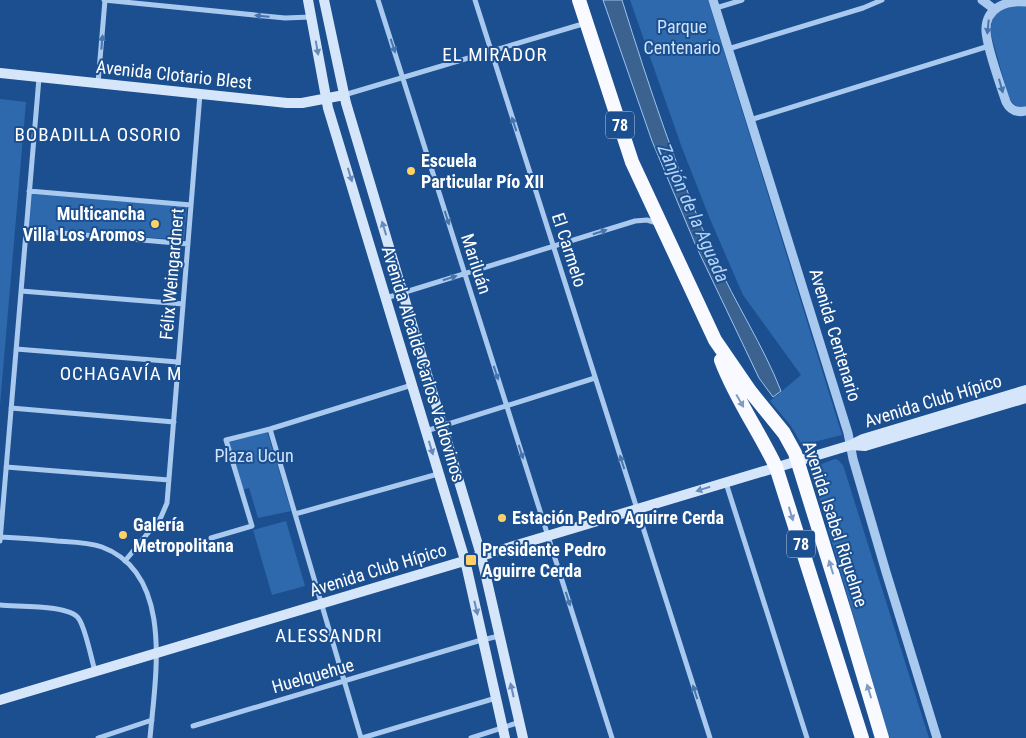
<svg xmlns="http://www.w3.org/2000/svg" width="1026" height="738" font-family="'Roboto Condensed',sans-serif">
  <rect width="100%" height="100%" fill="#1b4f8f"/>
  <path fill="#2e69ad" d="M 630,0 L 708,0 L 842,435 L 802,445 L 791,426 L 770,401 L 801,375 L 743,295 L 710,219 L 682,148 Z
    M 1011,5 L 1026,6 L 1026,108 C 1017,108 1014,105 1009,98 L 990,31 L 993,17 L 999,11 Z
    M 0,99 L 26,102 L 0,405 Z
    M 32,193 L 187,207 L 184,240 L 29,229 Z
    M 267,431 L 291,511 L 258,518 L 249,488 L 242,490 L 229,442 Z
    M 835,459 L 838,460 L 843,465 L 929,738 L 889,738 L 812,474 L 811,471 L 816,466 Z
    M 286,521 L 305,586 L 272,595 L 253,530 Z"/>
  <path fill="#3c6290" stroke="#9cc4f0" d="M 603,0 L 622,0 C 649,87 678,174 715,258 C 735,303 763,345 781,391 L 773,397 L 759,378 L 696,246 L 652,141 Z"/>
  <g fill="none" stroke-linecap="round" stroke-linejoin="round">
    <path stroke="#a9c9ee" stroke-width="5" d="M 104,0 L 285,18 L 311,17
      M 378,0 L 612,738
      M 475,0 L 710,738
      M 716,8 L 742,0
      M 728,49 L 863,8 L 882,0
      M 98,83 L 105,0
      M 344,95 L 586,23
      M 750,120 L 989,46
      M 29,191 L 191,205
      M 26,230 L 188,244
      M 21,291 L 183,304
      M 386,298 L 635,221 L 647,220 L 657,223
      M 16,349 L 178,362
      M 11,408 L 174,422
      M 270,429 L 361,738
      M 426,431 L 595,378
      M 6,467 L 169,480
      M 726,483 L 807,738
      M 295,514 L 438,474
      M 0,537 C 19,538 38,539 57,541 C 72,542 88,542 102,547 C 175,574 155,679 150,738
      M 211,538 L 252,526 L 226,440 L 270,429 L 412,385
      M 0,541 L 39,78
      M 125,561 L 161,517 L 167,503 L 200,94
      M 0,605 C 17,607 70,604 79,619 C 86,630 91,658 95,671
      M 193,726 L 478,641 L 499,636
      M 98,738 L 152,720
      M 362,738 L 496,698
      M 471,738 L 520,722"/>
    <path stroke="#a9c9ee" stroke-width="9" d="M 713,0 L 848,433 L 853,459 L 886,572 L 937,738
      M 982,0 L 994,9
      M 1026,2 C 1006,0 985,8 986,31 C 987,49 1000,83 1006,102 C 1010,110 1017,113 1026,111"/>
    <path stroke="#d6e6fa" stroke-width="10" d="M 308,0 L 328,108 L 465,560 L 505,738
      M 324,0 L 346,103 L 481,555 L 523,738
      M 0,73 L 287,103 L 302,103 L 344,95
      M 851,445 L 865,446 L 1026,398
      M 0,700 L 851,445 L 863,439 L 1026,390"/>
    <path stroke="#f8faff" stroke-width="14" d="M 579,0 L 632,162 L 715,340 L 750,391 L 784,433 L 795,453 L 845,614 L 882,738
      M 721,360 C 735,398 759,431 776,467 L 862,738"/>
  </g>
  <defs><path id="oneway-solid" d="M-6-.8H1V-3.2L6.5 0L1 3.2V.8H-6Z" transform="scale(1.25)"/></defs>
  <g fill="#4674ac">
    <use href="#oneway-solid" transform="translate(262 16) rotate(-175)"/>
    <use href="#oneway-solid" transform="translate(988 27) rotate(96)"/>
    <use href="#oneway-solid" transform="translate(102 42) rotate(-85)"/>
    <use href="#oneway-solid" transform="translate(393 46) rotate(72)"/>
    <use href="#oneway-solid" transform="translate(1001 86) rotate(74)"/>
    <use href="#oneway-solid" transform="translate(514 124) rotate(-108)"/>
    <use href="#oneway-solid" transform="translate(447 218) rotate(72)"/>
    <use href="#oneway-solid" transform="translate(600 232) rotate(-17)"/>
    <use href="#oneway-solid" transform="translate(450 278) rotate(-17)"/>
    <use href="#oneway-solid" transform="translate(496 373) rotate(72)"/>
    <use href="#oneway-solid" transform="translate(521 452) rotate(72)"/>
    <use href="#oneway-solid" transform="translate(622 462) rotate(-108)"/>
    <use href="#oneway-solid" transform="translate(568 599) rotate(72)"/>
    <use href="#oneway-solid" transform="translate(695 692) rotate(-108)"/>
  </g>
  <g fill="#668bba">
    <use href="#oneway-solid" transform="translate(317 48) rotate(80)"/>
    <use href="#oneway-solid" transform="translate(350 175) rotate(73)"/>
    <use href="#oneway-solid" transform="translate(384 228) rotate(-107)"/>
    <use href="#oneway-solid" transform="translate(431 448) rotate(73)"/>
    <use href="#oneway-solid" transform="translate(703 489) rotate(163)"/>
    <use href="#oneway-solid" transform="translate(476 608) rotate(77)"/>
    <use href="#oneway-solid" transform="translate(512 690) rotate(-103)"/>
  </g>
  <g fill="#7e9cc1">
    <use href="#oneway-solid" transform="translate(740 401) rotate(60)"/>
    <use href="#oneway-solid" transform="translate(791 514) rotate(73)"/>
    <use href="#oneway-solid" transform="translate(831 567) rotate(-107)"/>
    <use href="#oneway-solid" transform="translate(869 691) rotate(-107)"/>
  </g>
  <g fill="#ffd166" stroke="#1b4f8f" stroke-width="2">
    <circle cx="411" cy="171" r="5"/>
    <circle cx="155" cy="224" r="5"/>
    <circle cx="502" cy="518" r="5"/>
    <circle cx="123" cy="535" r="5"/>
    <rect x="465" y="554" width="12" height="12" rx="2.5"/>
  </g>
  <g text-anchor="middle" stroke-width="4" stroke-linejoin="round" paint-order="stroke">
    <g fill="#1b4f8f" stroke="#bbcadd" stroke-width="1">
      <rect x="606" y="111.5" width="28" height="27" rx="4"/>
      <rect x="787" y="530.5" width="28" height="27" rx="4"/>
    </g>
    <g font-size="16" font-weight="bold" fill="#fff">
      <text x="620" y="131">78</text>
      <text x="801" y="550">78</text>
    </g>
    <g font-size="18" fill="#cfe3fa" stroke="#1b4f8f">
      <text x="682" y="33">Parque<tspan x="682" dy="21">Centenario</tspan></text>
      <text x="254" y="462">Plaza Ucun</text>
    </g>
    <g font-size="18" fill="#fff" stroke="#1b4f8f">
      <text transform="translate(174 75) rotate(6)" y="6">Avenida Clotario Blest</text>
      <text transform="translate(569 250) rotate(72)" y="6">El Carmelo</text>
      <text transform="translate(476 264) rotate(72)" y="6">Mariluán</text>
      <text transform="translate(172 274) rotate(-85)" y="6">Félix Weingardnert</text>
      <text transform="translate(835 335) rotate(73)" y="6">Avenida Centenario</text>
      <text transform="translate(423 364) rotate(73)" y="6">Avenida Alcalde Carlos Valdovinos</text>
      <text transform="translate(933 401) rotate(-17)" y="6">Avenida Club Hípico</text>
      <text transform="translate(835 524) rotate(72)" y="6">Avenida Isabel Riquelme</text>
      <text transform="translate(378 570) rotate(-17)" y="6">Avenida Club Hípico</text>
      <text transform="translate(313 676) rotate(-16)" y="6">Huelquehue</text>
    </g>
    <g font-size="18" font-weight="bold" fill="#fff" stroke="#1b4f8f" text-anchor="start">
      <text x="421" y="167">Escuela<tspan x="421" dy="21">Particular Pío XII</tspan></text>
      <text x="145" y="220" text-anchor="end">Multicancha<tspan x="145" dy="21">Villa Los Aromos</tspan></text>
      <text x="512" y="524">Estación Pedro Aguirre Cerda</text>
      <text x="133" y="531">Galería<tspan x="133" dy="21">Metropolitana</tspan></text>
      <text x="482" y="556">Presidente Pedro<tspan x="482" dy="21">Aguirre Cerda</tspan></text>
    </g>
    <g font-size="19" letter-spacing="1" fill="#fff" stroke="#1b4f8f">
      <text x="495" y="61">EL MIRADOR</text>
      <text x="98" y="141">BOBADILLA OSORIO</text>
      <text x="121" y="380">OCHAGAVÍA M</text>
      <text x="329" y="642">ALESSANDRI</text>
    </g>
    <g font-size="19" font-style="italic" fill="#b5d3f5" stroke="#1b4f8f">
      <text transform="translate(694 213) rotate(66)" y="7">Zanjón de la Aguada</text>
    </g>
  </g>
</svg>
